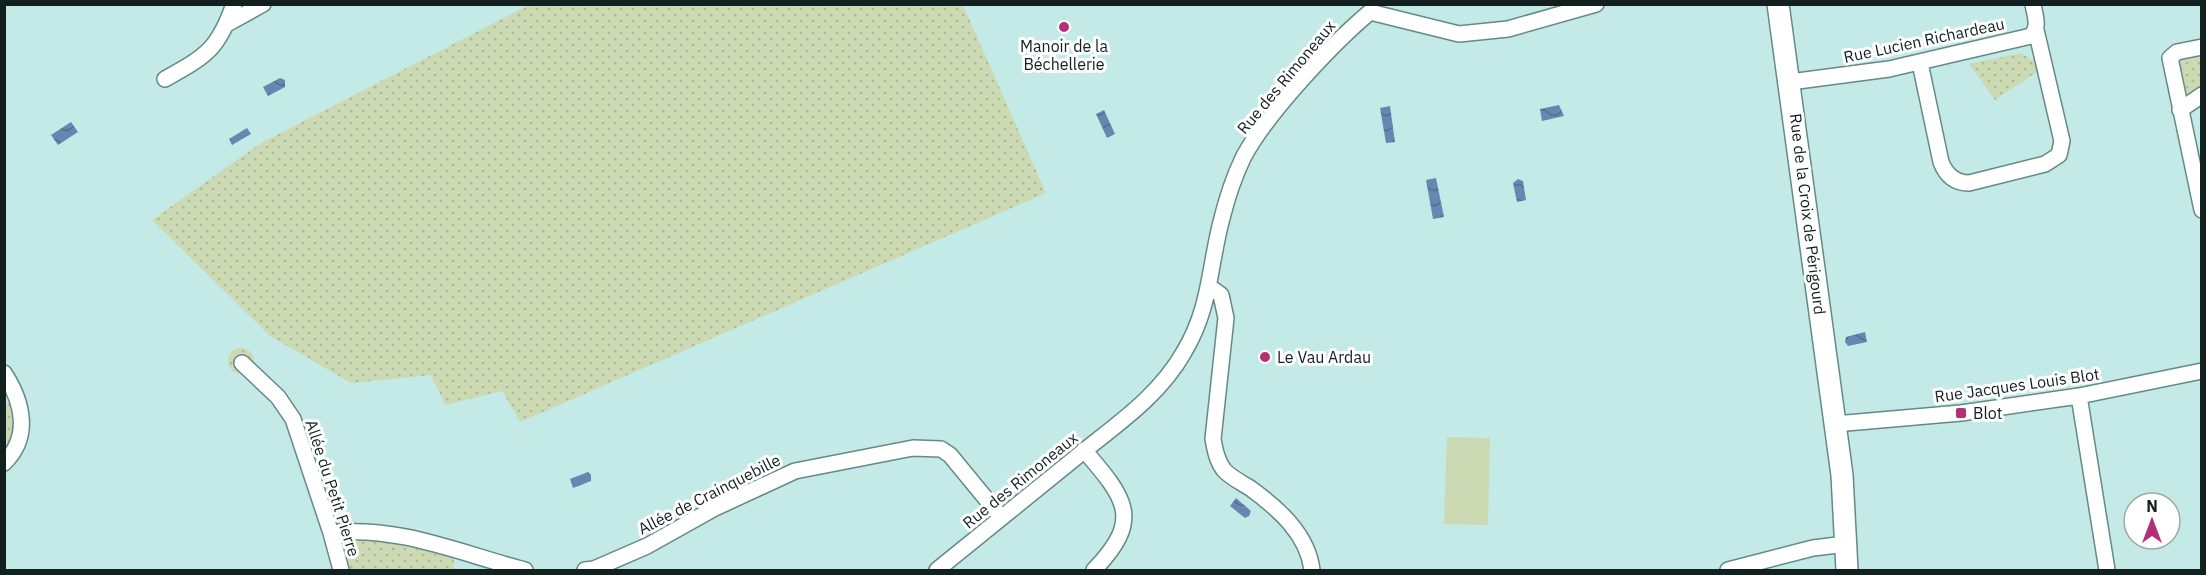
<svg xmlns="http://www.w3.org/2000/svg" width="2206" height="575" font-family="'IBM Plex Sans',sans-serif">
  <defs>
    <pattern id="grass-dots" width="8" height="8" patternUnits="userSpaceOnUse" patternTransform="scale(1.5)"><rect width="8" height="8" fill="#cbdab2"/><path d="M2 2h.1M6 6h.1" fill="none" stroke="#adbb99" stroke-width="1.8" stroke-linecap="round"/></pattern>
    <pattern id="water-waves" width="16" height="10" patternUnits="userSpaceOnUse" patternTransform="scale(1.5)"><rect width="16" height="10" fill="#6587b1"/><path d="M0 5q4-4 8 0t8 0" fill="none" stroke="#526e90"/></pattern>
  </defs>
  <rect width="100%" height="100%" fill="#c3eae6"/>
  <path fill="url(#grass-dots)" d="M 529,5 L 963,5 L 1046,193 L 520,422 L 502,391 L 445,405 L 431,375 L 351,383 L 270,336 L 152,220 L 261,143 Z
    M 2021,53 L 2036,62 L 2037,72 L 1995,100 L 1969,64 Z
    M 2201,54 L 2201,88 L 2184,99 L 2177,69 L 2179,57 Z
    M228 361a13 13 0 1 1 26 0a13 13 0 1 1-26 0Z
    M 12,402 C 17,417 16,435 5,447 L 5,404 Z
    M 362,537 L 455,557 L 453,568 L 468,570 L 349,570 L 347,553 Z"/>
  <path fill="#cbdab2" d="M 1447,437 L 1490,438 L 1488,525 L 1444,524 Z"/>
  <path fill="url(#water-waves)" d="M 280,78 L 285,80 L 285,87 L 268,96 L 263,87 Z
    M 1559,105 L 1564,116 L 1542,121 L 1540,109 Z
    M 1390,106 L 1395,142 L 1386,143 L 1380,108 Z
    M 1104,110 L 1115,134 L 1107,138 L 1096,114 Z
    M 71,122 L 78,132 L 58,145 L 51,135 Z
    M 247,128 L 251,134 L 232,145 L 229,139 Z
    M 1436,178 L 1444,217 L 1433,219 L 1426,180 Z
    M 1518,179 L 1523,181 L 1526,200 L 1517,202 L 1513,183 Z
    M 1865,332 L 1867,342 L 1848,346 L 1845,342 L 1846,337 Z
    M 588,472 L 591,475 L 591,481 L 573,488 L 570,479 Z
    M 1236,498 L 1251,511 L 1249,516 L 1245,518 L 1230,506 Z"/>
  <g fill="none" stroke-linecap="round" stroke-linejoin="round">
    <g stroke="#658986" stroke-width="18">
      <path id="street" d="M 1370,12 L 1459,34 L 1508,29 L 1596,4
        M 227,24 L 263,4
        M 2202,47 L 2177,52 L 2170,58 L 2202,210
        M 1920,63 L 1941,162 C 1946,175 1955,183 1969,183 L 2045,164 L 2059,155 L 2062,141 L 2036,30
        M 165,79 C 206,56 218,50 234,4
        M 1790,82 L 1889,69 L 2031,36 C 2040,26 2035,17 2033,4
        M 2180,110 L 2202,95
        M 1210,287 L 1221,295 L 1226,318 L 1213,439 C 1215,450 1217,461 1224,470 C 1230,477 1242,483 1250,488 C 1279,509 1308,535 1312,570
        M 242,363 L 278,397 L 293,419 L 331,533 L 341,570
        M 4,373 C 23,402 31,437 4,463
        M 2079,396 L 2107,570
        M 1835,424 L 1961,413 L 2079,396 L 2202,371
        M 1084,450 C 1126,499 1143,519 1094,570
        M 331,533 C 398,525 462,554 525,570
        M 585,570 L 594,569 L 647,546 L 715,508 L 795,471 L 913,448 L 941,449 L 950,455 L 1001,517
        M 937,570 C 983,533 1028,496 1074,459 C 1114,426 1158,398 1184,352 C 1211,307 1209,266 1222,218 C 1227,198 1234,177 1243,158 C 1266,114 1332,44 1370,12
        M 1728,570 L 1813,548 L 1846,544"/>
    </g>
    <g stroke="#658986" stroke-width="24">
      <path id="secondary" d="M 1778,4 L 1842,475 L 1847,570"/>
    </g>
    <use href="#street" stroke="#fff" stroke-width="15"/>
    <use href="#secondary" stroke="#fff" stroke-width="21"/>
  </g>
  <g fill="#b42f76" stroke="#fff" stroke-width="2">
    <circle cx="1064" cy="27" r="6"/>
    <circle cx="1265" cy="357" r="6"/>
    <rect x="1955" y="407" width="12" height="12" rx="3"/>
  </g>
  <g text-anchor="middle" stroke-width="6" stroke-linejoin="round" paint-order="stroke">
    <g font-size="16" fill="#122120" stroke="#fff">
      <text transform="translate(1924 40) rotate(-12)" y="6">Rue Lucien Richardeau</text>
      <text transform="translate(1286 77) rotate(-50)" y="6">Rue des Rimoneaux</text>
      <text transform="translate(1808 214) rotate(83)" y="6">Rue de la Croix de Périgourd</text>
      <text transform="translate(2017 385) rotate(-8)" y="6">Rue Jacques Louis Blot</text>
      <text transform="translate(1020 480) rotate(-39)" y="6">Rue des Rimoneaux</text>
      <text transform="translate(333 488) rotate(72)" y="6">Allée du Petit Pierre</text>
      <text transform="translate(709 494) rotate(-27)" y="6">Allée de Crainquebille</text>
    </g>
    <g font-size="16" fill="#122120" stroke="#fff" text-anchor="start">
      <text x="1064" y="52" text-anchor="middle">Manoir de la<tspan x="1064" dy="18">Béchellerie</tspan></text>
      <text x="1277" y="363">Le Vau Ardau</text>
      <text x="1973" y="419">Blot</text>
    </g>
  </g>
  <rect width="2206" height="575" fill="none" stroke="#122120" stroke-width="12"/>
  <g transform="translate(2152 521)"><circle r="28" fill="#ffffff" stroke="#a0a6a6" stroke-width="1.5"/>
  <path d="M0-4.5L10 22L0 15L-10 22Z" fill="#b42f76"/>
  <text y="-9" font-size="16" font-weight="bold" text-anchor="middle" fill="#122120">N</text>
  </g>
</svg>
